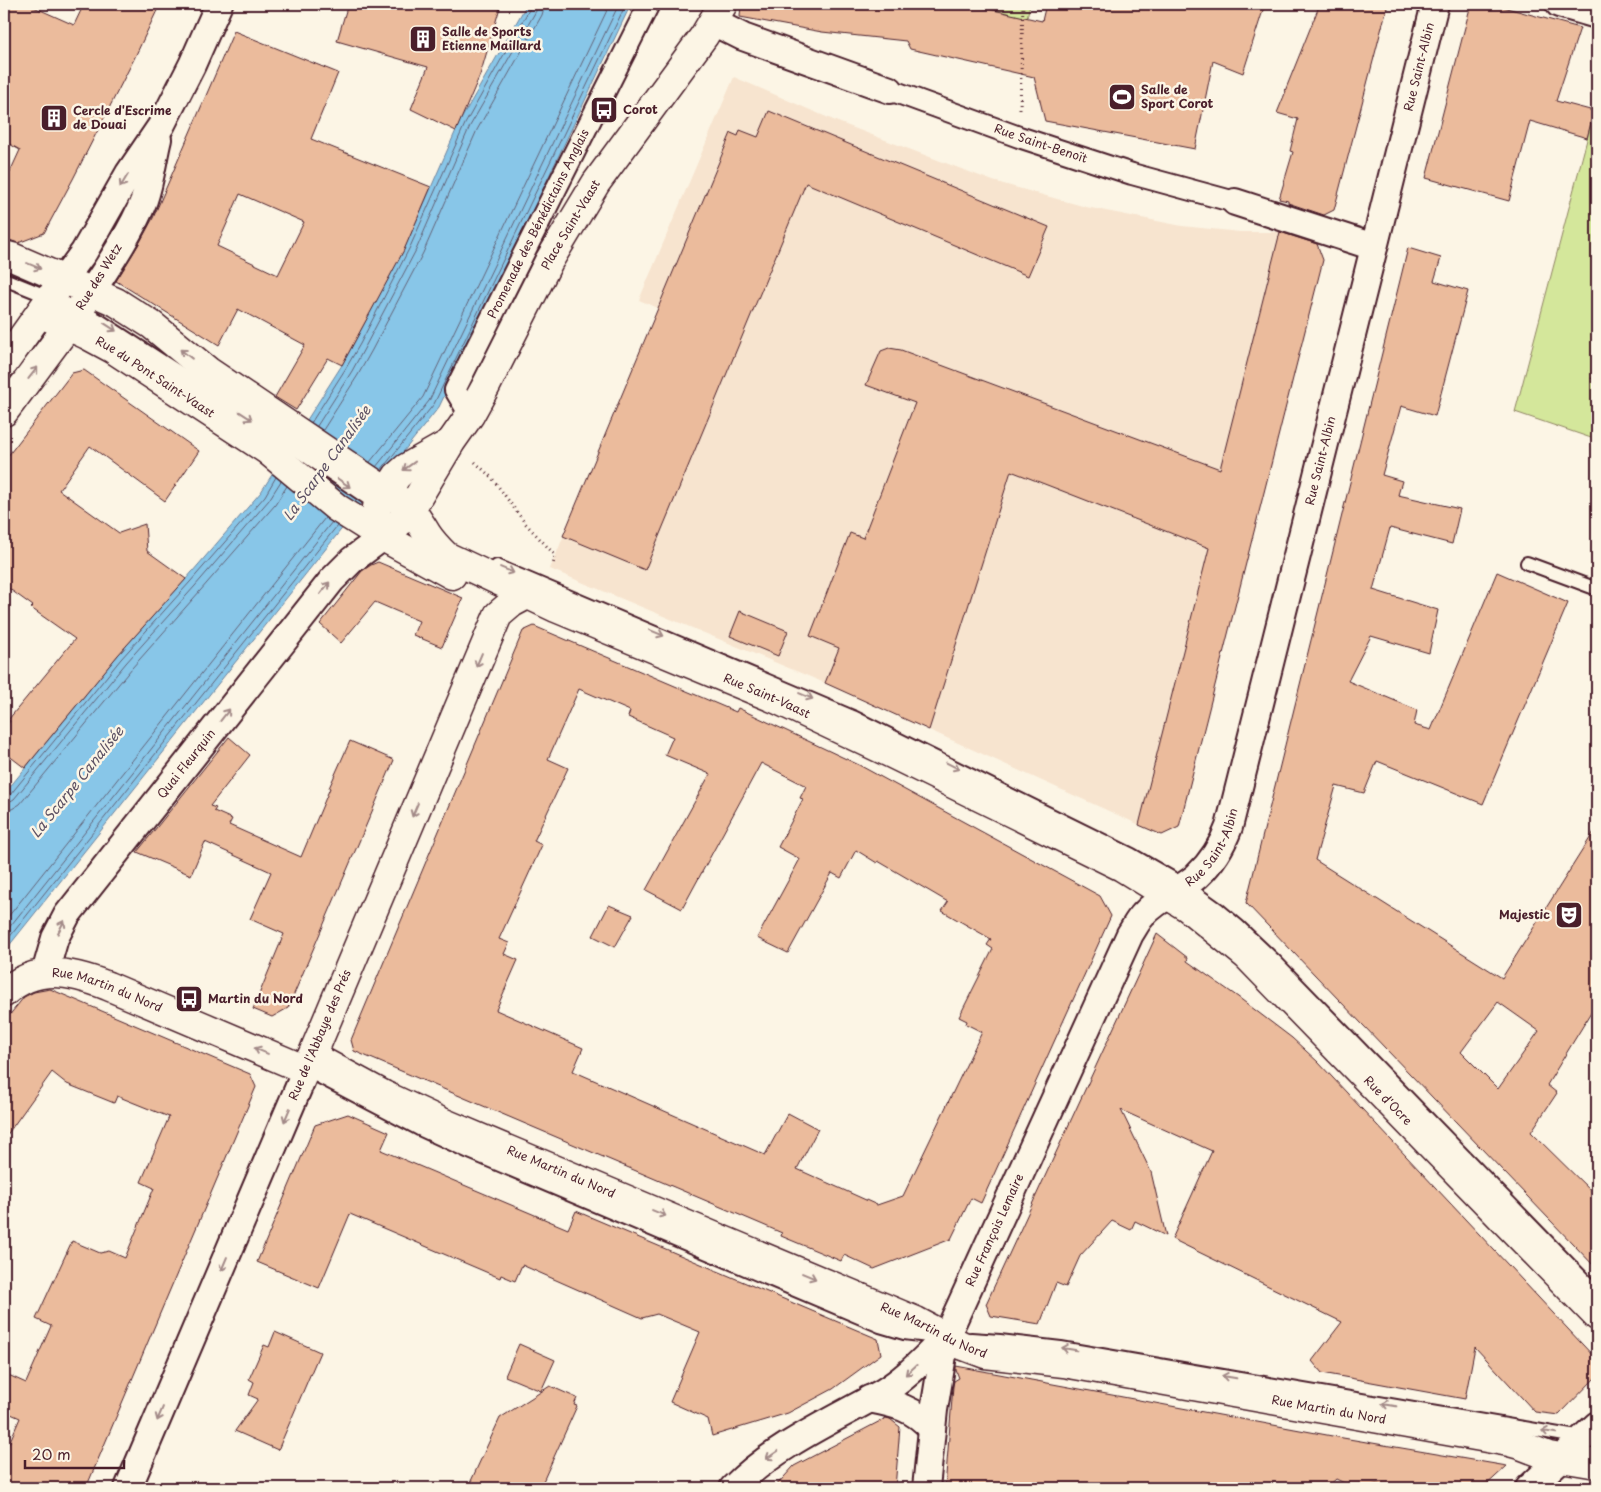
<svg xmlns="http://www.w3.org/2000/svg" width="1601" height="1492" font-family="'Playpen Sans',sans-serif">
  <rect width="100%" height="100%" fill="#fcf5e5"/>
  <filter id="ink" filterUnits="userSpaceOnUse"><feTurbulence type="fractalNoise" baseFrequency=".02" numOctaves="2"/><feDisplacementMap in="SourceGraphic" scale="10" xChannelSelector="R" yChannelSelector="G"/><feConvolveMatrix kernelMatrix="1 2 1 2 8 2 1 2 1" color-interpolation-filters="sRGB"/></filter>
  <g filter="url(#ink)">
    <path fill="#f7e4cf" d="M 734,77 L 838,122 L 993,181 L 1086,207 L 1182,226 L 1240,232 L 1280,232 L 1316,243 L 1323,260 L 1179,827 L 1162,835 L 825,683 L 550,569 L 658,308 L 639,300 Z"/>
    <path fill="#d4e79b" stroke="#8f8363" d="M 967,4 L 1030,4 L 1027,18 Z
      M 1594,113 L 1597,114 L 1597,440 L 1515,412 Z"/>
    <path fill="#88c6e8" stroke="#6f839c" d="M 527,4 L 631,4 L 439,407 L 4,952 L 4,794 L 118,655 L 186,579 L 261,492 L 342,365 L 355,341 L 406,245 L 460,121 Z"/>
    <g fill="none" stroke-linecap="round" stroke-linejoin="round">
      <path stroke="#636277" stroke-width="1" d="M 311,423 L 346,368 L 360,344 L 410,247 L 465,124 L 530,8 L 531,4
        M 317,426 L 352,371 L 365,347 L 416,250 L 470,126 L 536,11 L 537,4
        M 323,430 L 358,375 L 372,350 L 423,253 L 477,130 L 542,15 L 545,4
        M 370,462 L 423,397 L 610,4
        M 376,467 L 429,401 L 619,4
        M 381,470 L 434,404 L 626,4
        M 4,797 L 10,795 L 121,659 L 190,582 L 265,496 L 276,477
        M 4,803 L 9,802 L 14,799 L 126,663 L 195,586 L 269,500 L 281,481
        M 4,810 L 12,809 L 20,804 L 132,668 L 200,591 L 275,505 L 287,486
        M 4,922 L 325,518
        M 4,934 L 332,522
        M 4,944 L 337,526"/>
    </g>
    <path fill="#ebbb9c" stroke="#4a1f2b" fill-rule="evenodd" d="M 4,4 L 27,4 L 74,25 L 84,4 L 160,4 L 134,59 L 73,179 L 44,233 L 18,243 L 4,238 L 4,185 L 20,150 L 4,141 Z
      M 348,4 L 501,4 L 480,75 L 456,131 L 411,109 L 428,67 L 337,41 Z
      M 741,4 L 967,4 L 1042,21 L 1046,4 L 1265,4 L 1243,73 L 1213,61 L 1195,149 L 1045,121 L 1034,77 L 910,49 L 906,41 L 822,32 L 740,17 Z
      M 1320,4 L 1388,4 L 1334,210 L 1324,215 L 1288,203 L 1288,201 L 1279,199 L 1293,152 L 1290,151 L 1298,119 L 1277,113 L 1286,91 L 1285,91 Z
      M 1471,4 L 1492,4 L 1580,28 L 1556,101 L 1594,111 L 1587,138 L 1530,121 L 1509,201 L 1426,178 Z
      M 234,31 L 338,73 L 311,139 L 431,187 L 404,250 L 342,365 L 328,358 L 296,410 L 275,397 L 305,345 L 238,309 L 219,345 L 116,281 L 140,242 L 153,218 ZM 240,194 L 304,222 L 278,275 L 217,246 Z
      M 769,111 L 1049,227 L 1028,276 L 806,183 L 645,570 L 563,536 L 731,133 L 738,136 L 740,130 L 758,137 Z
      M 1280,232 L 1317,244 L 1323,260 L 1179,827 L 1162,835 L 1139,825 L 1209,548 L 1011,471 L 929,730 L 825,683 L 839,648 L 810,636 L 850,533 L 863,538 L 915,403 L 866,385 L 881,351 L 889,348 L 901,350 L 1220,469 Z
      M 1408,248 L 1441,258 L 1434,281 L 1468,291 L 1435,416 L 1401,406 L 1382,475 L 1402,481 L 1398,495 L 1460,509 L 1452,544 L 1390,528 L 1373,590 L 1438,610 L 1429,653 L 1371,636 L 1348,681 L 1417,710 L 1414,725 L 1431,730 L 1497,572 L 1568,603 L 1483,804 L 1377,761 L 1364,793 L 1336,786 L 1315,860 L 1502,978 L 1597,827 L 1597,1003 L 1547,1085 L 1557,1093 L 1531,1132 L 1597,1197 L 1597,1269 L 1246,903 ZM 1498,1002 L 1539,1031 L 1498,1089 L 1461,1052 Z
      M 84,370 L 199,451 L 165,501 L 90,446 L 59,490 L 119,533 L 145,524 L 147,551 L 186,579 L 118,655 L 25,768 L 4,752 L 4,730 L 10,721 L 8,720 L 75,639 L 31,608 L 33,606 L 4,585 L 4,461 L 72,373 Z
      M 378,562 L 463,598 L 442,647 L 413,635 L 419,621 L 375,602 L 341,643 L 320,624 L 362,571 L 371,565 Z
      M 740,611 L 788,631 L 778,656 L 730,636 Z
      M 534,626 L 736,712 L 738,708 L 859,765 L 1100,896 L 1111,916 L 981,1203 L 971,1198 L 951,1239 L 874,1269 L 844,1255 L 841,1261 L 781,1236 L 782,1233 L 354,1051 L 351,1040 L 523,631 ZM 579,689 L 630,711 L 628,717 L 673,737 L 665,755 L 710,774 L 646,890 L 682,909 L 761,763 L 806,786 L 800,798 L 803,799 L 778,847 L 800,859 L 757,938 L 788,953 L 832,873 L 841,878 L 856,850 L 877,863 L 878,861 L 948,902 L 942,911 L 991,939 L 987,945 L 993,949 L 959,1017 L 967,1021 L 966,1024 L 982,1032 L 903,1196 L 877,1205 L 797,1169 L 818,1129 L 788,1113 L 765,1155 L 573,1071 L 583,1048 L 496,1010 L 518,960 L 504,954 L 509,943 L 499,939 L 542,845 L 534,841 L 568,768 L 548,759 Z
      M 229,737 L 250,755 L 210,806 L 216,808 L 214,811 L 232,819 L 229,825 L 301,857 L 330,788 L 329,788 L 350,741 L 394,760 L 288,1008 L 272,1017 L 253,1009 L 284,934 L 250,919 L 271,872 L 205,842 L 191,875 L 137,852 Z
      M 609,905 L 633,915 L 615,947 L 593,936 Z
      M 1157,934 L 1188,958 L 1187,961 L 1238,997 L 1292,1038 L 1318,1062 L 1597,1360 L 1597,1376 L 1559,1415 L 1535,1412 L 1475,1347 L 1465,1399 L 1322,1373 L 1312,1361 L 1342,1322 L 1172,1239 L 1212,1151 L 1121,1110 L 1151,1172 L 1166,1236 L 1135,1221 L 1131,1230 L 1112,1221 L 1080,1256 L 1066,1287 L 1056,1283 L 1040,1324 L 991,1316 L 986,1304 Z
      M 50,989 L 250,1074 L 256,1087 L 86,1488 L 4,1488 L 4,1455 L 20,1418 L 4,1411 L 4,1373 L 26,1383 L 51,1326 L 36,1319 L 72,1241 L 100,1253 L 109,1251 L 125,1258 L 154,1188 L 141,1182 L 169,1117 L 117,1096 L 114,1103 L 67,1084 L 52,1072 L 4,1139 L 4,1022 L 24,997 L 34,992 Z
      M 348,1114 L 389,1132 L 381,1150 L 568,1229 L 576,1211 L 878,1339 L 881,1354 L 833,1389 L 788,1413 L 712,1436 L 708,1419 L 670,1402 L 700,1332 L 657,1314 L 642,1318 L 522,1265 L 515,1281 L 501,1275 L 500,1278 L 350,1214 L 319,1288 L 257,1262 L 315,1125 Z
      M 275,1332 L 320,1352 L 278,1450 L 235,1431 L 258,1399 L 249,1395 L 254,1382 L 249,1379 L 264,1345 L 269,1347 Z
      M 519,1344 L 555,1360 L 541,1391 L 505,1376 Z
      M 956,1366 L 1343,1438 L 1507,1466 L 1483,1488 L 1382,1488 L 1378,1484 L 1362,1488 L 1355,1488 L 1336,1479 L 1326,1488 L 945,1488 L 953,1386 L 954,1381 L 959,1378 L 956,1370 Z
      M 550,1386 L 577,1398 L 574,1405 L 577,1406 L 540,1488 L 485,1488 L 471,1481 L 500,1418 Z
      M 886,1418 L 890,1419 L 900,1427 L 895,1488 L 774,1488 L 794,1466 Z"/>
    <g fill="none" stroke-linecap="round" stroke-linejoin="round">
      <g stroke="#4a1f2b" stroke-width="16">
        <path id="service" d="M 4,279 L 76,308 L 100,321 L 275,435 L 379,506
          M 1527,563 L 1597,589
          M 497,566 L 853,717 L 1132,855 L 1184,885 L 1219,910 L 1238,926 L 1274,960 L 1597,1293
          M 306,1070 L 419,1129 L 469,1152 L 880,1326 L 904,1333 L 928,1336
          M 971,1339 L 1000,1341 L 1061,1348 L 1582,1438"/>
      </g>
      <g stroke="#4a1f2b" stroke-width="24">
        <g id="pedestrian">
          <path id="s1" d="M 890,90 L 1019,137 L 1132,174 L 1235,202"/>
          <path id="s2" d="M 470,415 L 455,390 L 649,4"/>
        </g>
      </g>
      <g stroke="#4a1f2b" stroke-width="30">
        <g id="minor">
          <path d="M 1559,4 L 1597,15"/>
          <path d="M 713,22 L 743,37 L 890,90"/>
          <path d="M 1235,202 L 1374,247"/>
          <path d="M 64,279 L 84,252 L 129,173 L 161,126 L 192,65 L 219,4"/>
          <path d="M 92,291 C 109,265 133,229 144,200 C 151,180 153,159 158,139"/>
          <path id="s3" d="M 45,973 L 55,938 L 67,915 L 332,580 L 352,560 L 383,537"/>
          <path d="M 869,1399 C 895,1404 914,1408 932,1429"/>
          <path d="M 128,1488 L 306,1070"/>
          <path id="s4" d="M 733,1488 C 775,1446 831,1421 883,1392 C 907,1378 926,1356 946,1337 L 1130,934 C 1134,928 1138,920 1143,915 C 1158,898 1181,890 1197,876 C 1212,862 1222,846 1229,827 L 1435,4"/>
          <path d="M 926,1488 L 934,1410 L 946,1337"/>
          <path d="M 1529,1488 L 1597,1425"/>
        </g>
      </g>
      <g stroke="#4a1f2b" stroke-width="31">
        <g id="tertiary">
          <path id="s5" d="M 4,255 L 12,257 L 116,302 L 152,325 L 208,371 L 405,504 C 415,513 420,523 427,534 C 432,542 439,549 446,556 L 556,608 L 778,700 L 892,754 L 1122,867 L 1187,907 L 1247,956 L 1597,1316"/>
          <path id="s6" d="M 40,313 L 87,335 L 113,349 L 267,450 L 337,508 L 383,537 L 452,575"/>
          <path d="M 4,363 L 64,279"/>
          <path d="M 4,412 L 68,326 L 92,291"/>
          <path d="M 377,507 L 397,476 L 406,468 L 450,443"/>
          <path id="s7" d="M 383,537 L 402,520 L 411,509 L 451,442 L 470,415 L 486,386 L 549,261 L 596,183 L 704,36 L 723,4"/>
          <path id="s8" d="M 4,993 C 36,964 70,971 108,986 L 306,1070 L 498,615 L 512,603 L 527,595"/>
          <path id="s9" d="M 312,1056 L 384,1095 L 442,1122 L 916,1321 L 961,1345 L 985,1354 L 1064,1363 L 1509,1442 L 1520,1445 L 1549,1456 L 1597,1464"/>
        </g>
      </g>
      <path stroke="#4a1f2b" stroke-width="3" stroke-dasharray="1 4" stroke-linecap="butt" d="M 1020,109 L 1023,4
        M 1592,379 L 1597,367
        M 475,462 L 492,478 L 525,523 L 555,555 L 553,565"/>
      <use href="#service" stroke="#fcf5e5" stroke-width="12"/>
      <use href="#pedestrian" stroke="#fcf5e5" stroke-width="20"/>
      <use href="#minor" stroke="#fcf5e5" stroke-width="26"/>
      <use href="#tertiary" stroke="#fcf5e5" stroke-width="28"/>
    </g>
    <defs><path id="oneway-shaft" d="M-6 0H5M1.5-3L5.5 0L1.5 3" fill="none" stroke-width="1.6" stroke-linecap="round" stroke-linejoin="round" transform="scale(1.25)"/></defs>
    <g stroke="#a38a88">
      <use href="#oneway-shaft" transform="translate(124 181) rotate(121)"/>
      <use href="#oneway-shaft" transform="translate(34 266) rotate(23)"/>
      <use href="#oneway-shaft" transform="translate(110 327) rotate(33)"/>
      <use href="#oneway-shaft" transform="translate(186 354) rotate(-142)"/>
      <use href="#oneway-shaft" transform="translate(33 373) rotate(-52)"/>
      <use href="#oneway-shaft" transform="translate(246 416) rotate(33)"/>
      <use href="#oneway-shaft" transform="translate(409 466) rotate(144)"/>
      <use href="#oneway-shaft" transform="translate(344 483) rotate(35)"/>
      <use href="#oneway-shaft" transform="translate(507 570) rotate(23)"/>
      <use href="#oneway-shaft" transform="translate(325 588) rotate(-52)"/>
      <use href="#oneway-shaft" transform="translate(657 633) rotate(23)"/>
      <use href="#oneway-shaft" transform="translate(479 660) rotate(113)"/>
      <use href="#oneway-shaft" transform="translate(806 696) rotate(23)"/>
      <use href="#oneway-shaft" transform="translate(225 715) rotate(-52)"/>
      <use href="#oneway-shaft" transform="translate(953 766) rotate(27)"/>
      <use href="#oneway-shaft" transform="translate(415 810) rotate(113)"/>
      <use href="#oneway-shaft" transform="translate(61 927) rotate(-63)"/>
      <use href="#oneway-shaft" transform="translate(261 1051) rotate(-157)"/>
      <use href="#oneway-shaft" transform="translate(287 1115) rotate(113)"/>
      <use href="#oneway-shaft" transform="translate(659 1213) rotate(23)"/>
      <use href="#oneway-shaft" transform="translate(224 1264) rotate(113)"/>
      <use href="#oneway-shaft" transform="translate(809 1276) rotate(23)"/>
      <use href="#oneway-shaft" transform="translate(1069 1349) rotate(-170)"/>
      <use href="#oneway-shaft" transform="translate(911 1370) rotate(138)"/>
      <use href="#oneway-shaft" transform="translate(1229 1377) rotate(-170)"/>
      <use href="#oneway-shaft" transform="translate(1389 1405) rotate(-170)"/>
      <use href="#oneway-shaft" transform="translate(160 1414) rotate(113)"/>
      <use href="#oneway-shaft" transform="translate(1549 1432) rotate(-170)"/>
      <use href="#oneway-shaft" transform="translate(772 1455) rotate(146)"/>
    </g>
  </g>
  <defs>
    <g id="building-square" transform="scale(1.4375)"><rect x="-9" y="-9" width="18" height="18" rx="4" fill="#4a1f2b" stroke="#fcf5e5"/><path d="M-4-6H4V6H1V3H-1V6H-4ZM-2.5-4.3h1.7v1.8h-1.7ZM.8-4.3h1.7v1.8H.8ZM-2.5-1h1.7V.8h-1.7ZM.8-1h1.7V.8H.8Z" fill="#fff"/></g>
    <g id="stadium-square" transform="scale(1.4375)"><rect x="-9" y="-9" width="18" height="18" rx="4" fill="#4a1f2b" stroke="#fcf5e5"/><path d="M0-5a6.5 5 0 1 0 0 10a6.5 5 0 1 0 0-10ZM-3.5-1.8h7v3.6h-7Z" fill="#fff"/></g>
    <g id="bus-square" transform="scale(1.4375)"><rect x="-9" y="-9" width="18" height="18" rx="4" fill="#4a1f2b" stroke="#fcf5e5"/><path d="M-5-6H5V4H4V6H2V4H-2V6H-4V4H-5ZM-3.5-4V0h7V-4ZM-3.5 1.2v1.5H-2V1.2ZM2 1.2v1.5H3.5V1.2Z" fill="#fff"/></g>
    <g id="theatre-square" transform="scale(1.4375)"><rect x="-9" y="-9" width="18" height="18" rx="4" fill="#4a1f2b" stroke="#fcf5e5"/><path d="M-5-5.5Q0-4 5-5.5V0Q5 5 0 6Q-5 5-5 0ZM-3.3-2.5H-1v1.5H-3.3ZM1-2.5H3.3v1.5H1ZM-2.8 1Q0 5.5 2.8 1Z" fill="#fff"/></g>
  </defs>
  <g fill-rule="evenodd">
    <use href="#building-square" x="423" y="39"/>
    <use href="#stadium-square" x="1122" y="97"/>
    <use href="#bus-square" x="604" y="110"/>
    <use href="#building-square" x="54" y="118"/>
    <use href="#theatre-square" x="1569" y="915"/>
    <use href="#bus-square" x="189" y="999"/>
  </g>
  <g text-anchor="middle" stroke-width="5" stroke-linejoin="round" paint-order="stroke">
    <g font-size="12" font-weight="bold" fill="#4a1f2b" stroke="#fcf5e5" text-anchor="start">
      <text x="442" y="36">Salle de Sports<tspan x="442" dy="14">Etienne Maillard</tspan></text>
      <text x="1141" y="94">Salle de<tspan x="1141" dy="14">Sport Corot</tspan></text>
      <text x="623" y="114">Corot</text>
      <text x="73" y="115">Cercle d'Escrime<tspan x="73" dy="14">de Douai</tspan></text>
      <text x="1550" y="919" text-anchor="end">Majestic</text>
      <text x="208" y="1003">Martin du Nord</text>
    </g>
    <g font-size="12" fill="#4a1f2b" stroke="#fcf5e5">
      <text dy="4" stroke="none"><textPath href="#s4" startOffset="1638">Rue Saint-Albin</textPath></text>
      <text dy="4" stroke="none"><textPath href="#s1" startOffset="160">Rue Saint-Benoït</textPath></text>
      <text dy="4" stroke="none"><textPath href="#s2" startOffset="215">Promenade des Bénédictains Anglais</textPath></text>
      <text dy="4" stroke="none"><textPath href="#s7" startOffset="366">Place Saint-Vaast</textPath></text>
      <text transform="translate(99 277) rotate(-58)" y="4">Rue des Wetz</text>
      <text dy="4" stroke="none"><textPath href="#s6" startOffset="132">Rue du Pont Saint-Vaast</textPath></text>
      <text dy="4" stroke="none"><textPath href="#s4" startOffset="1232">Rue Saint-Albin</textPath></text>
      <text dy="4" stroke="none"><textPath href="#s5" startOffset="891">Rue Saint-Vaast</textPath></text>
      <text dy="4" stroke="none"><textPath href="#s3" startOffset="255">Quai Fleurquin</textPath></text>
      <text dy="4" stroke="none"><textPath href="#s4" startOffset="828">Rue Saint-Albin</textPath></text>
      <text dy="4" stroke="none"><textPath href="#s8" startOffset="111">Rue Martin du Nord</textPath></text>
      <text transform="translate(320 1035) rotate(-67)" y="4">Rue de l'Abbaye des Prés</text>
      <text dy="4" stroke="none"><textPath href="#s5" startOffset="1641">Rue d'Ocre</textPath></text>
      <text dy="4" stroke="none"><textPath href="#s9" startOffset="275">Rue Martin du Nord</textPath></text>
      <text dy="4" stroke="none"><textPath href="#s4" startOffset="380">Rue François Lemaire</textPath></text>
      <text dy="4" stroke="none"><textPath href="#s9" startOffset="680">Rue Martin du Nord</textPath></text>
      <text dy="4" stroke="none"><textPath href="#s9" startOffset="1085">Rue Martin du Nord</textPath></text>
    </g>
    <g font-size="14" font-style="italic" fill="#5d5164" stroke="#fcf5e5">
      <text transform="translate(327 463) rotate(-54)" y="5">La Scarpe Canalisée</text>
      <text transform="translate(77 782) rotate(-51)" y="5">La Scarpe Canalisée</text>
    </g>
  </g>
  <rect width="1601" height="1492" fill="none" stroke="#fcf5e5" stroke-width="20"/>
  <rect x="10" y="10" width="1581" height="1472" fill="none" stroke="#4a1f2b" stroke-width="2" filter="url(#ink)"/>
  <path d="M25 1460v8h99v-8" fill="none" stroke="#4a1f2b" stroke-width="2.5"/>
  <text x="32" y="1460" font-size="15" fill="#4a1f2b" stroke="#fcf5e5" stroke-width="4" paint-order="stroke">20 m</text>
</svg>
